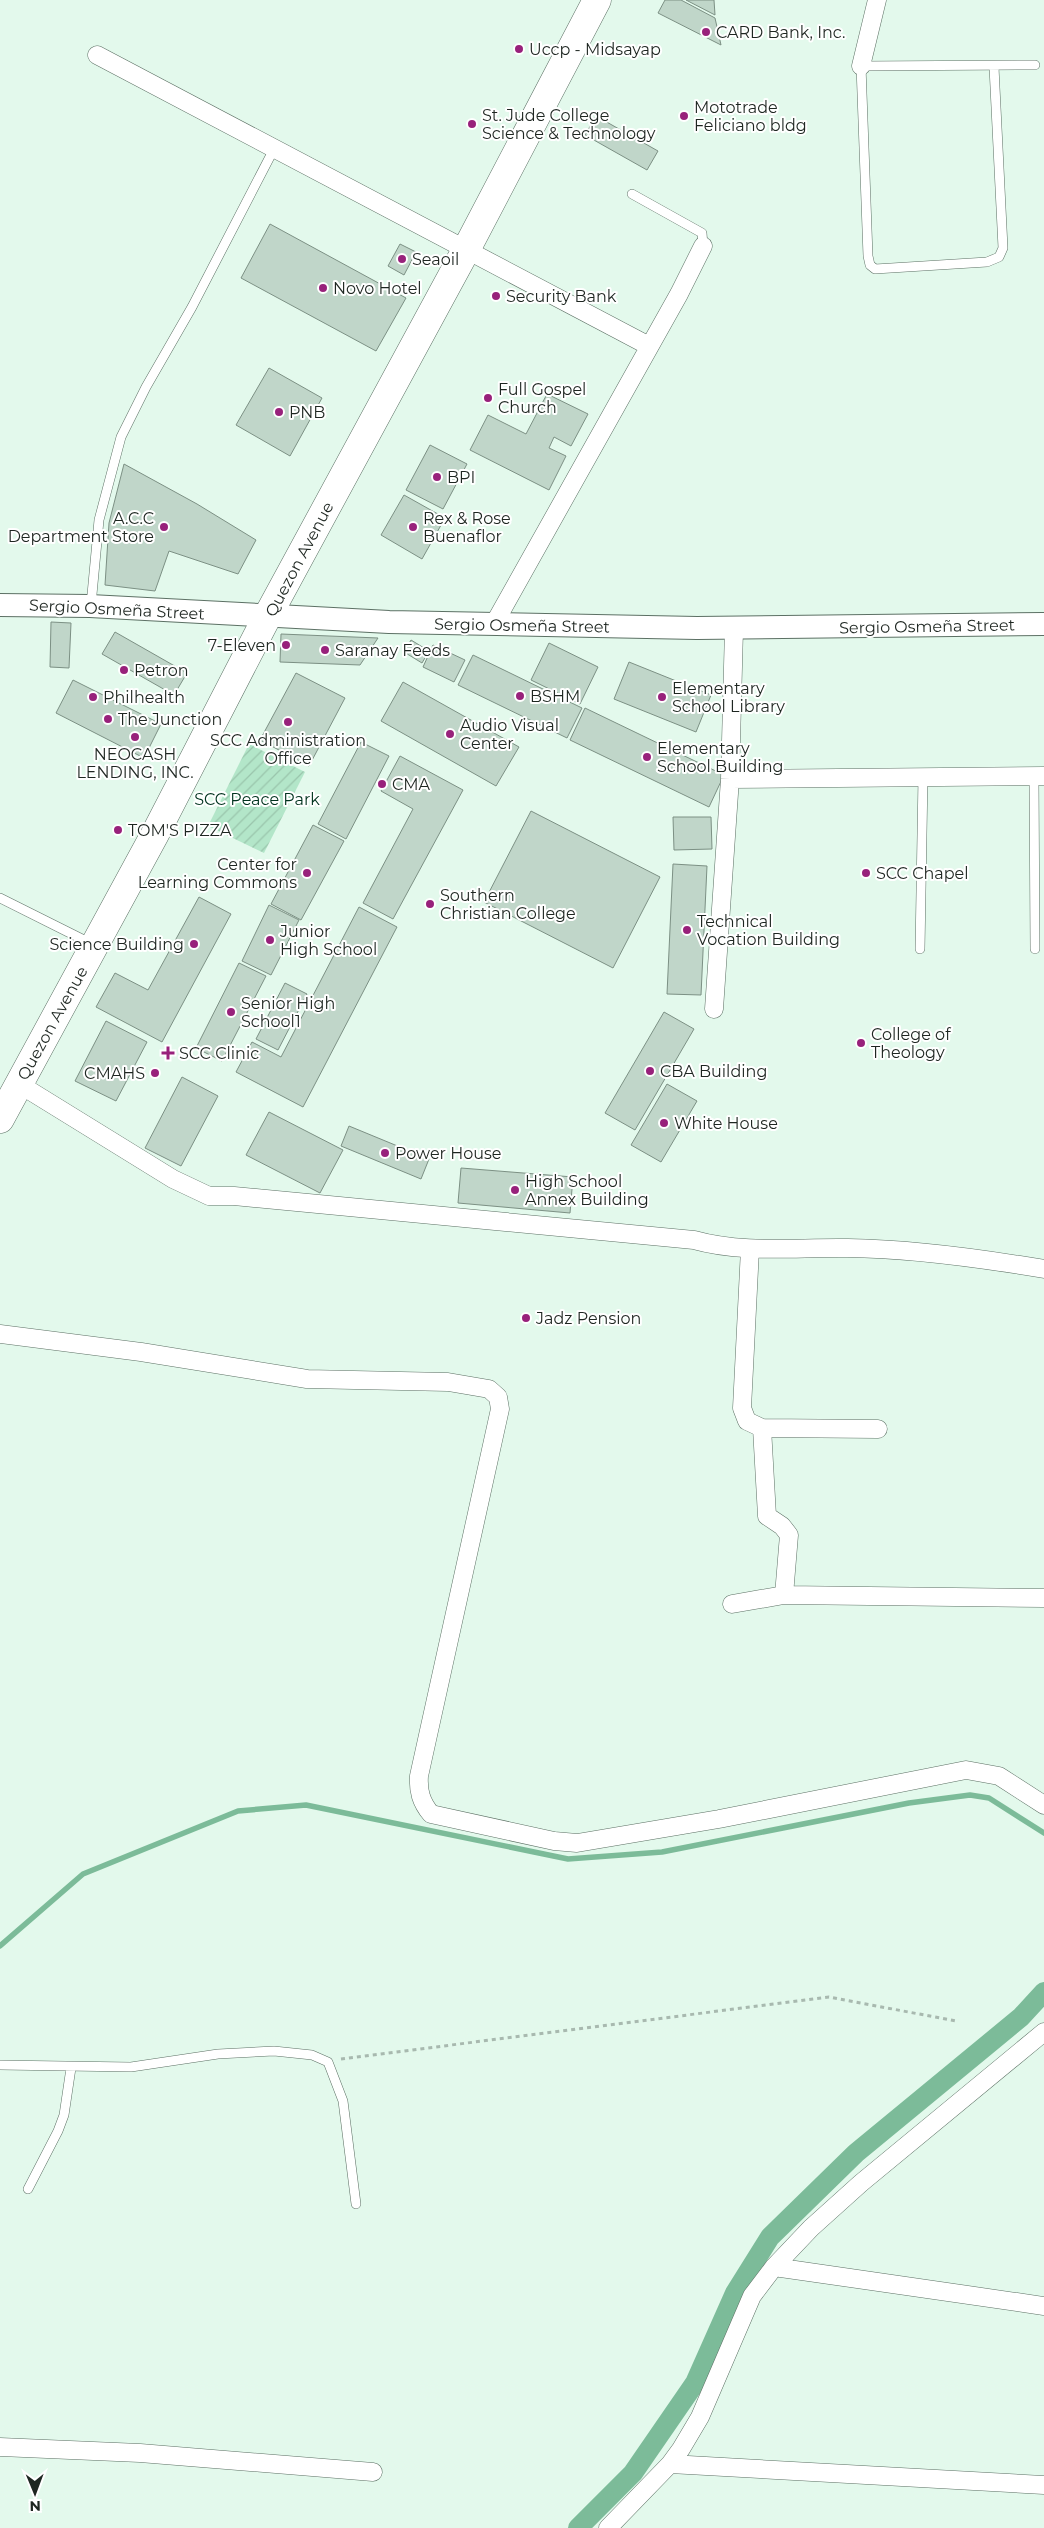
<svg xmlns="http://www.w3.org/2000/svg" width="1044" height="2528" font-family="Montserrat,sans-serif">
  <defs>
    <pattern id="garden-furrows" width="10" height="10" patternUnits="userSpaceOnUse" patternTransform="scale(1.25)"><rect width="10" height="10" fill="#b3e6c9"/><path d="M-1 1l2-2M0 10L10 0M9 11l2-2" fill="none" stroke="#9ac5ac"/></pattern>
  </defs>
  <rect width="100%" height="100%" fill="#e3f9ec"/>
  <path fill="url(#garden-furrows)" d="M 249,744 L 305,772 L 264,853 L 208,826 Z"/>
  <g fill="none" stroke-linecap="round" stroke-linejoin="round">
    <path stroke="#7cbb99" stroke-width="5.5" d="M 0,1946 L 83,1874 L 238,1811 L 306,1805 L 568,1859 L 662,1852 L 909,1803 L 970,1795 L 989,1798 L 1044,1833"/>
    <path stroke="#7cbb99" stroke-width="20" d="M 578,2528 L 633,2473 L 695,2383 L 735,2293 L 770,2237 L 856,2153 L 1021,2017 L 1044,1992"/>
  </g>
  <path fill="#c0d6c9" stroke="#7c9084" d="M 665,0 L 681,0 L 715,18 L 721,45 L 658,13 Z
    M 686,0 L 714,0 L 715,15 Z
    M 596,116 L 658,151 L 647,170 L 585,135 Z
    M 270,224 L 406,298 L 376,351 L 241,278 Z
    M 400,244 L 416,252 L 404,275 L 388,266 Z
    M 269,368 L 322,398 L 290,456 L 236,425 Z
    M 547,394 L 588,414 L 571,446 L 554,437 L 549,448 L 566,456 L 549,490 L 470,450 L 488,415 L 526,434 Z
    M 430,445 L 467,464 L 443,509 L 406,490 Z
    M 124,464 L 197,504 L 256,540 L 238,574 L 169,551 L 155,591 L 105,585 L 109,523 Z
    M 404,495 L 445,518 L 422,559 L 381,535 Z
    M 51,622 L 71,623 L 69,668 L 50,667 Z
    M 115,632 L 187,673 L 174,695 L 102,654 Z
    M 281,634 L 378,638 L 360,665 L 280,662 Z
    M 411,640 L 429,651 L 422,663 L 404,652 Z
    M 549,643 L 598,667 L 580,704 L 531,680 Z
    M 433,645 L 465,660 L 454,682 L 423,667 Z
    M 473,655 L 582,708 L 567,738 L 458,685 Z
    M 629,662 L 711,695 L 696,732 L 614,699 Z
    M 296,673 L 345,698 L 309,766 L 260,740 Z
    M 73,680 L 161,724 L 144,758 L 56,713 Z
    M 403,682 L 519,747 L 496,786 L 381,721 Z
    M 585,708 L 724,775 L 709,807 L 570,740 Z
    M 361,742 L 389,756 L 346,839 L 318,824 Z
    M 400,756 L 463,790 L 393,919 L 363,903 L 413,809 L 381,791 Z
    M 531,811 L 660,877 L 613,968 L 484,902 Z
    M 673,817 L 711,817 L 712,849 L 674,850 Z
    M 313,825 L 344,841 L 301,920 L 271,904 Z
    M 673,864 L 707,866 L 701,995 L 667,994 Z
    M 199,897 L 231,914 L 162,1042 L 96,1007 L 115,973 L 148,990 Z
    M 269,905 L 299,920 L 271,975 L 242,961 Z
    M 359,907 L 397,927 L 303,1107 L 236,1072 L 252,1042 L 281,1057 Z
    M 239,963 L 266,976 L 222,1061 L 196,1048 Z
    M 285,983 L 307,994 L 278,1050 L 256,1039 Z
    M 664,1012 L 694,1029 L 635,1130 L 605,1113 Z
    M 106,1021 L 147,1042 L 116,1101 L 75,1081 Z
    M 182,1077 L 218,1096 L 181,1166 L 145,1148 Z
    M 667,1084 L 697,1101 L 661,1162 L 631,1145 Z
    M 269,1112 L 343,1150 L 320,1193 L 246,1155 Z
    M 349,1126 L 429,1159 L 421,1179 L 341,1146 Z
    M 461,1168 L 573,1177 L 570,1213 L 458,1203 Z"/>
  <g fill="none" stroke-linecap="round" stroke-linejoin="round">
    <g stroke="#5c7064" stroke-width="10">
      <path id="service" d="M 994,67 L 1003,248 L 999,257 L 987,262 L 875,269 L 870,265 L 868,256 L 861,66 L 1035,65
        M 632,194 L 702,233 L 703,246
        M 91,605 L 99,520 L 121,437 L 146,387 L 192,307 L 275,147
        M 1034,777 L 1035,949
        M 0,898 L 92,944
        M 920,949 L 923,777
        M 0,2065 L 131,2067 L 218,2054 L 274,2051 L 312,2055 L 328,2062 L 343,2101 L 356,2204
        M 28,2189 L 58,2131 L 64,2115 L 71,2068"/>
    </g>
    <g stroke="#5c7064" stroke-width="19">
      <path id="minor" d="M 97,55 L 649,346
        M 861,66 L 877,0
        M 494,624 L 679,294 L 703,246
        M 730,779 L 1044,776
        M 714,1009 L 730,779 L 734,629
        M 19,1084 L 173,1179 L 209,1196 L 234,1196 L 694,1240 C 744,1254 796,1247 848,1248 C 914,1249 979,1258 1044,1269
        M 750,1249 L 742,1408 L 747,1421 L 762,1428 L 878,1429
        M 0,1334 L 141,1352 L 307,1379 L 448,1382 L 489,1389 L 498,1397 L 500,1409 L 419,1776 C 418,1791 421,1802 431,1814 L 554,1841 L 577,1843 L 719,1819 L 966,1770 L 999,1776 L 1044,1805
        M 762,1428 L 767,1516 L 782,1526 L 789,1535 L 784,1595
        M 732,1604 L 784,1595 L 1044,1598
        M 774,2267 L 1044,2306
        M 0,2447 L 140,2453 L 373,2472
        M 670,2464 L 1044,2485
        M 608,2528 L 670,2464 L 681,2449 L 700,2417 L 752,2296 L 774,2267 L 811,2228 L 861,2183 L 1044,2032"/>
    </g>
    <g stroke="#5c7064" stroke-width="24">
      <path id="tertiary" d="M 0,605 L 90,606 L 389,622 L 697,628 L 1044,624"/>
    </g>
    <g stroke="#5c7064" stroke-width="29">
      <path id="primary" d="M 0,1119 L 155,834 L 267,617 L 466,250 L 597,0"/>
    </g>
    <path stroke="#a8b9af" stroke-width="3" stroke-dasharray="4 4" stroke-linecap="butt" d="M 341,2059 L 829,1997 L 956,2021"/>
    <use href="#service" stroke="#fff" stroke-width="9"/>
    <use href="#minor" stroke="#fff" stroke-width="18"/>
    <use href="#tertiary" stroke="#fff" stroke-width="22"/>
    <use href="#primary" stroke="#fff" stroke-width="28"/>
  </g>
  <g fill="#98217b" stroke="#fff" stroke-width="2">
    <circle cx="706" cy="32" r="5"/>
    <circle cx="519" cy="49" r="5"/>
    <circle cx="684" cy="116" r="5"/>
    <circle cx="472" cy="124" r="5"/>
    <circle cx="402" cy="259" r="5"/>
    <circle cx="323" cy="288" r="5"/>
    <circle cx="496" cy="296" r="5"/>
    <circle cx="488" cy="398" r="5"/>
    <circle cx="279" cy="412" r="5"/>
    <circle cx="437" cy="477" r="5"/>
    <circle cx="164" cy="527" r="5"/>
    <circle cx="413" cy="527" r="5"/>
    <circle cx="286" cy="645" r="5"/>
    <circle cx="325" cy="650" r="5"/>
    <circle cx="124" cy="670" r="5"/>
    <circle cx="520" cy="696" r="5"/>
    <circle cx="93" cy="697" r="5"/>
    <circle cx="662" cy="697" r="5"/>
    <circle cx="108" cy="719" r="5"/>
    <circle cx="288" cy="722" r="5"/>
    <circle cx="450" cy="734" r="5"/>
    <circle cx="135" cy="737" r="5"/>
    <circle cx="647" cy="757" r="5"/>
    <circle cx="382" cy="784" r="5"/>
    <circle cx="118" cy="830" r="5"/>
    <circle cx="307" cy="873" r="5"/>
    <circle cx="866" cy="873" r="5"/>
    <circle cx="430" cy="904" r="5"/>
    <circle cx="687" cy="930" r="5"/>
    <circle cx="270" cy="940" r="5"/>
    <circle cx="194" cy="944" r="5"/>
    <circle cx="231" cy="1012" r="5"/>
    <circle cx="861" cy="1043" r="5"/>
    <path d="M165.5 1045.5h5v5h5v5h-5v5h-5v-5h-5v-5h5z"/>
    <circle cx="650" cy="1071" r="5"/>
    <circle cx="155" cy="1073" r="5"/>
    <circle cx="664" cy="1123" r="5"/>
    <circle cx="385" cy="1153" r="5"/>
    <circle cx="515" cy="1190" r="5"/>
    <circle cx="526" cy="1318" r="5"/>
  </g>
  <g text-anchor="middle" stroke-width="4" stroke-linejoin="round" paint-order="stroke">
    <g font-size="16" fill="#1e2621" stroke="#fff" text-anchor="start">
      <text x="716" y="38">CARD Bank, Inc.</text>
      <text x="529" y="55">Uccp - Midsayap</text>
      <text x="694" y="113">Mototrade<tspan x="694" dy="18">Feliciano bldg</tspan></text>
      <text x="482" y="121">St. Jude College<tspan x="482" dy="18">Science &amp; Technology</tspan></text>
      <text x="412" y="265">Seaoil</text>
      <text x="333" y="294">Novo Hotel</text>
      <text x="506" y="302">Security Bank</text>
      <text x="498" y="395">Full Gospel<tspan x="498" dy="18">Church</tspan></text>
      <text x="289" y="418">PNB</text>
      <text x="447" y="483">BPI</text>
      <text x="154" y="524" text-anchor="end">A.C.C<tspan x="154" dy="18">Department Store</tspan></text>
      <text x="423" y="524">Rex &amp; Rose<tspan x="423" dy="18">Buenaflor</tspan></text>
      <text x="276" y="651" text-anchor="end">7-Eleven</text>
      <text x="335" y="656">Saranay Feeds</text>
      <text x="134" y="676">Petron</text>
      <text x="672" y="694">Elementary<tspan x="672" dy="18">School Library</tspan></text>
      <text x="530" y="702">BSHM</text>
      <text x="103" y="703">Philhealth</text>
      <text x="118" y="725">The Junction</text>
      <text x="460" y="731">Audio Visual<tspan x="460" dy="18">Center</tspan></text>
      <text x="288" y="746" text-anchor="middle">SCC Administration<tspan x="288" dy="18">Office</tspan></text>
      <text x="657" y="754">Elementary<tspan x="657" dy="18">School Building</tspan></text>
      <text x="135" y="760" text-anchor="middle">NEOCASH<tspan x="135" dy="18">LENDING, INC.</tspan></text>
      <text x="392" y="790">CMA</text>
      <text x="128" y="836">TOM'S PIZZA</text>
      <text x="297" y="870" text-anchor="end">Center for<tspan x="297" dy="18">Learning Commons</tspan></text>
      <text x="876" y="879">SCC Chapel</text>
      <text x="440" y="901">Southern<tspan x="440" dy="18">Christian College</tspan></text>
      <text x="697" y="927">Technical<tspan x="697" dy="18">Vocation Building</tspan></text>
      <text x="280" y="937">Junior<tspan x="280" dy="18">High School</tspan></text>
      <text x="184" y="950" text-anchor="end">Science Building</text>
      <text x="241" y="1009">Senior High<tspan x="241" dy="18">School1</tspan></text>
      <text x="871" y="1040">College of<tspan x="871" dy="18">Theology</tspan></text>
      <text x="179" y="1059">SCC Clinic</text>
      <text x="660" y="1077">CBA Building</text>
      <text x="145" y="1079" text-anchor="end">CMAHS</text>
      <text x="674" y="1129">White House</text>
      <text x="395" y="1159">Power House</text>
      <text x="525" y="1187">High School<tspan x="525" dy="18">Annex Building</tspan></text>
      <text x="536" y="1324">Jadz Pension</text>
    </g>
    <g font-size="16" fill="#1e2621" stroke="#fff">
      <text transform="translate(299 559) rotate(-62)" y="6">Quezon Avenue</text>
      <text transform="translate(117 609) rotate(3)" y="6">Sergio Osmeña Street</text>
      <text transform="translate(522 625) rotate(1)" y="6">Sergio Osmeña Street</text>
      <text transform="translate(927 626) rotate(-1)" y="6">Sergio Osmeña Street</text>
      <text transform="translate(52 1023) rotate(-61)" y="6">Quezon Avenue</text>
    </g>
    <g font-size="16" fill="#00331e" stroke="#fff">
      <text x="257" y="805">SCC Peace Park</text>
    </g>
  </g>
  <g transform="translate(35 2493) rotate(179)" stroke="#ffffff" stroke-width="4" paint-order="stroke">
  <path d="M0-4L9 19L0 12L-9 19Z" fill="#1e2621"/>
  <text y="-8" font-size="14" font-weight="bold" text-anchor="middle" fill="#1e2621">N</text>
  </g>
</svg>
